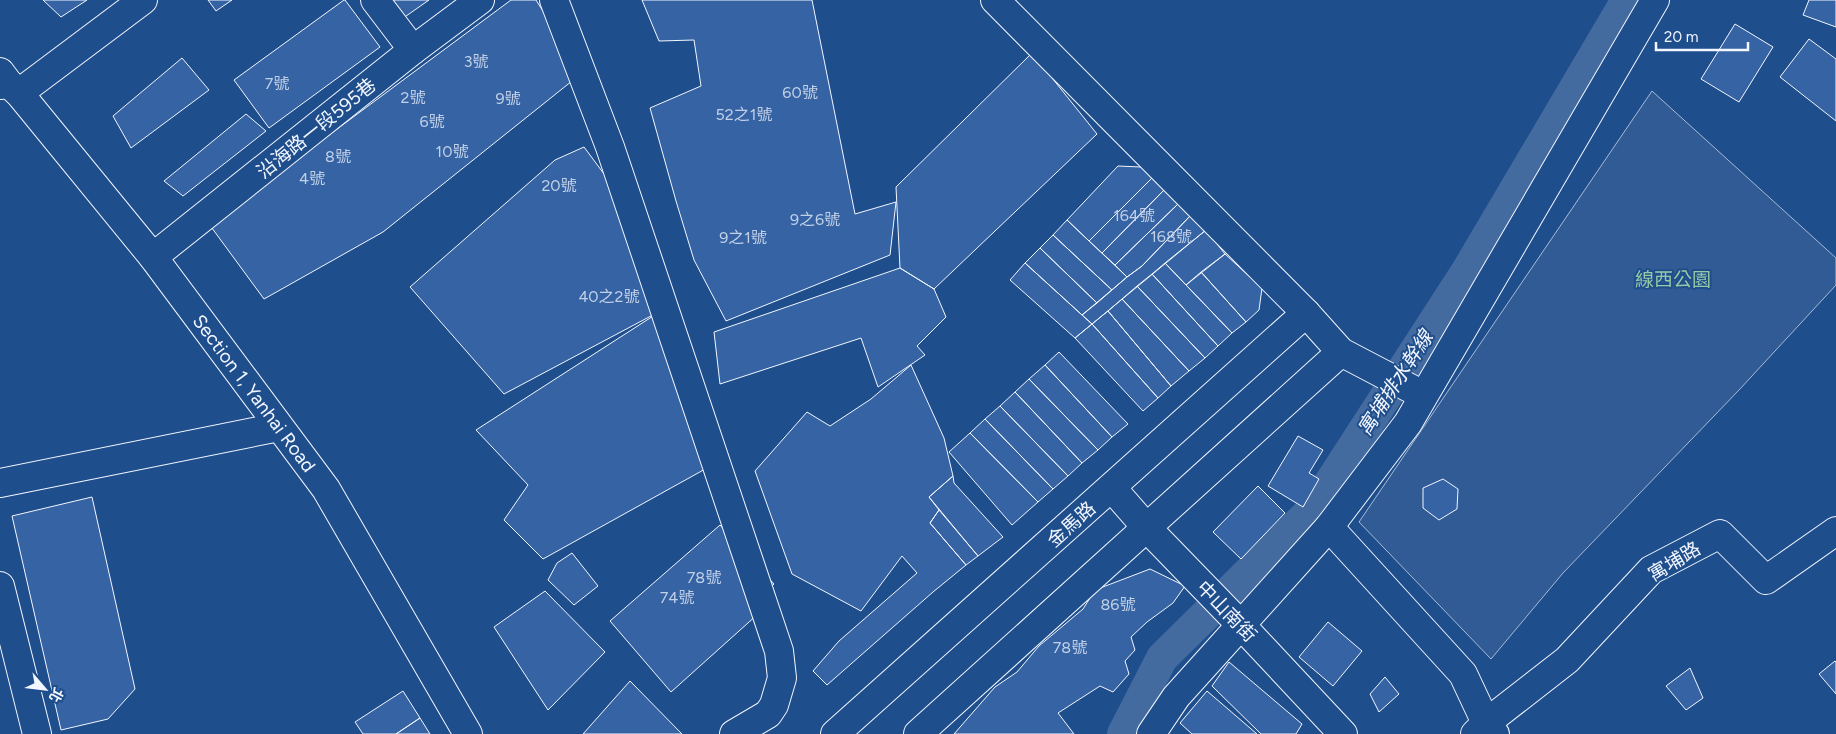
<svg xmlns="http://www.w3.org/2000/svg" width="1836" height="734" font-family="Figtree,'Noto Sans TC',sans-serif">
  <rect width="100%" height="100%" fill="#1f4e8c"/>
  <path fill="#305b95" stroke="#a8bbd7" d="M 1652,91 L 1836,258 L 1836,285 L 1739,390 L 1563,573 L 1491,659 L 1359,522 Z"/>
  <g fill="none" stroke-linecap="round" stroke-linejoin="round">
    <path stroke="#446ba0" stroke-width="32" d="M 1123,734 L 1162,658 L 1313,509 L 1467,271 L 1627,0"/>
  </g>
  <path fill="#3563a3" stroke="#f2f6ff" d="M 43,0 L 87,0 L 61,17 Z
    M 208,0 L 232,0 L 216,11 Z
    M 344,0 L 345,0 L 380,47 L 269,128 L 234,80 Z
    M 384,0 L 429,0 L 399,21 Z
    M 511,0 L 536,0 L 582,73 L 383,232 L 264,299 L 209,224 Z
    M 642,0 L 812,0 L 855,214 L 896,202 L 890,255 L 726,321 L 694,260 L 676,201 L 650,108 L 701,86 L 694,40 L 659,41 Z
    M 1809,0 L 1836,0 L 1836,27 L 1803,15 Z
    M 1735,24 L 1773,47 L 1739,102 L 1701,79 Z
    M 1809,39 L 1836,59 L 1836,121 L 1780,77 Z
    M 1032,53 L 1097,134 L 934,289 L 900,268 L 896,187 Z
    M 182,58 L 209,90 L 131,148 L 113,116 Z
    M 246,114 L 266,131 L 183,196 L 164,181 Z
    M 584,147 L 613,186 L 664,309 L 504,394 L 410,287 L 555,160 Z
    M 1118,166 L 1141,167 L 1152,178 L 1089,241 L 1067,220 Z
    M 1152,178 L 1166,188 L 1102,253 L 1089,241 Z
    M 1166,188 L 1179,203 L 1115,265 L 1102,253 Z
    M 1179,203 L 1191,215 L 1142,266 L 1127,277 L 1115,265 Z
    M 1191,215 L 1206,230 L 1092,324 L 1082,315 L 1127,277 L 1142,266 Z
    M 1067,220 L 1127,277 L 1112,290 L 1053,235 Z
    M 1206,230 L 1225,254 L 1186,285 L 1165,263 Z
    M 1053,235 L 1112,290 L 1097,303 L 1040,248 Z
    M 1040,248 L 1097,303 L 1082,315 L 1025,263 Z
    M 1225,254 L 1262,288 L 1259,310 L 1246,322 L 1201,272 Z
    M 1025,263 L 1082,315 L 1092,324 L 1075,338 L 1010,280 Z
    M 1165,263 L 1232,333 L 1218,346 L 1152,274 Z
    M 900,268 L 934,289 L 946,317 L 917,346 L 925,355 L 878,387 L 861,338 L 720,384 L 714,332 Z
    M 1201,272 L 1246,322 L 1232,333 L 1186,285 Z
    M 1152,274 L 1218,346 L 1205,358 L 1137,286 Z
    M 1137,286 L 1205,358 L 1189,371 L 1122,299 Z
    M 1122,299 L 1189,371 L 1171,386 L 1108,311 Z
    M 664,309 L 716,463 L 543,559 L 504,520 L 528,485 L 476,430 Z
    M 1108,311 L 1171,386 L 1158,398 L 1092,324 Z
    M 1092,324 L 1158,398 L 1143,411 L 1075,338 Z
    M 1059,352 L 1128,424 L 1112,437 L 1045,365 Z
    M 911,365 L 944,438 L 953,476 L 929,497 L 939,510 L 930,523 L 966,565 L 933,592 L 827,685 L 813,671 L 839,641 L 917,573 L 902,556 L 861,611 L 792,574 L 755,471 L 807,412 L 830,426 L 871,399 Z
    M 1045,365 L 1112,437 L 1098,450 L 1029,379 Z
    M 1029,379 L 1098,450 L 1082,463 L 1015,392 Z
    M 1015,392 L 1082,463 L 1068,476 L 1000,406 Z
    M 1000,406 L 1068,476 L 1053,489 L 985,419 Z
    M 985,419 L 1053,489 L 1038,502 L 970,433 Z
    M 970,433 L 1038,502 L 1012,525 L 949,452 Z
    M 1298,436 L 1323,450 L 1309,473 L 1319,479 L 1303,507 L 1268,486 Z
    M 953,476 L 954,483 L 1003,537 L 978,556 L 929,497 Z
    M 1443,479 L 1458,489 L 1457,509 L 1439,520 L 1423,508 L 1423,488 Z
    M 1258,486 L 1285,513 L 1241,559 L 1213,532 Z
    M 92,497 L 135,689 L 108,719 L 61,730 L 12,516 Z
    M 939,510 L 978,556 L 966,565 L 930,523 Z
    M 720,525 L 774,584 L 764,594 L 768,605 L 671,692 L 610,621 Z
    M 572,553 L 598,586 L 574,605 L 548,580 L 557,563 Z
    M 1150,569 L 1185,586 L 1173,603 L 1147,622 L 1131,637 L 1135,650 L 1125,661 L 1129,674 L 1113,692 L 1100,686 L 1058,713 L 1074,734 L 954,734 L 995,687 L 1017,672 L 1039,646 L 1083,609 L 1095,590 Z
    M 545,591 L 605,652 L 548,710 L 494,627 Z
    M 1328,622 L 1362,651 L 1333,686 L 1299,657 Z
    M 1835,661 L 1836,662 L 1836,694 L 1819,674 Z
    M 1229,662 L 1302,724 L 1296,734 L 1261,734 L 1212,686 Z
    M 1690,668 L 1703,698 L 1686,710 L 1666,686 Z
    M 1385,677 L 1399,694 L 1379,712 L 1370,694 Z
    M 630,681 L 682,734 L 583,734 Z
    M 403,691 L 420,718 L 396,734 L 363,734 L 355,722 Z
    M 1207,691 L 1257,734 L 1192,734 L 1180,723 Z
    M 420,718 L 430,734 L 396,734 Z"/>
  <g fill="none" stroke-linecap="round" stroke-linejoin="round">
    <g stroke="#f2f6ff" stroke-width="30">
      <g id="minor">
        <path d="M 375,0 L 413,50"/>
        <path d="M 554,0 L 610,147 L 779,651 L 782,678 L 774,705 L 768,714 L 734,734"/>
        <path d="M 995,0 L 1306,313 L 1341,352 L 1423,395"/>
        <path id="s1" d="M 0,85 L 9,84 L 19,93 L 153,257 L 326,489 L 468,734"/>
        <path d="M 19,93 L 143,0"/>
        <path d="M 153,257 L 413,50 L 480,0"/>
        <path d="M 0,483 L 279,427"/>
        <path d="M 1112,488 L 1146,527 L 1241,625 L 1343,734"/>
        <path d="M 1329,527 L 1463,674 L 1486,723 L 1495,734"/>
        <path d="M 835,734 L 1306,313"/>
        <path d="M 918,734 L 1341,352"/>
        <path d="M 1151,734 L 1176,697 L 1329,527 L 1408,423 L 1655,0"/>
        <path d="M 1475,734 L 1486,723 L 1567,660 L 1651,570 L 1720,534 L 1766,580 L 1836,531"/>
      </g>
    </g>
    <g stroke="#f2f6ff" stroke-width="30">
      <path id="major" d="M 0,72 L 9,84
        M 0,586 L 37,734"/>
    </g>
    <use href="#minor" stroke="#1f4e8c" stroke-width="28"/>
    <use href="#major" stroke="#1f4e8c" stroke-width="28"/>
  </g>
  <g text-anchor="middle" stroke-width="4" stroke-linejoin="round" paint-order="stroke">
    <g font-size="16" fill="#c3d1e8">
      <text x="476" y="67">3號</text>
      <text x="277" y="89">7號</text>
      <text x="800" y="98">60號</text>
      <text x="413" y="103">2號</text>
      <text x="508" y="104">9號</text>
      <text x="744" y="120">52之1號</text>
      <text x="432" y="127">6號</text>
      <text x="452" y="157">10號</text>
      <text x="338" y="162">8號</text>
      <text x="312" y="184">4號</text>
      <text x="559" y="191">20號</text>
      <text x="1134" y="221">164號</text>
      <text x="815" y="225">9之6號</text>
      <text x="1171" y="242">168號</text>
      <text x="743" y="243">9之1號</text>
      <text x="609" y="302">40之2號</text>
      <text x="704" y="583">78號</text>
      <text x="677" y="603">74號</text>
      <text x="1118" y="610">86號</text>
      <text x="1070" y="653">78號</text>
    </g>
    <g font-size="19" fill="#f2f6ff" stroke="#1f4e8c">
      <text transform="translate(316 128) rotate(-39)" y="7">沿海路一段595巷</text>
      <text dy="7" stroke="none"><textPath href="#s1" startOffset="404">Section 1, Yanhai Road</textPath></text>
      <text transform="translate(1071 524) rotate(-42)" y="7">金馬路</text>
      <text transform="translate(1674 561) rotate(-31)" y="7">寓埔路</text>
      <text transform="translate(1227 611) rotate(46)" y="7">中山南街</text>
    </g>
    <g font-size="19" fill="#97c8a6" stroke="#1f4e8c">
      <text x="1673" y="286">線西公園</text>
    </g>
    <g font-size="20" font-style="italic" fill="#f2f6ff" stroke="#1f4e8c">
      <text transform="translate(1395 383) rotate(-57)" y="7">寓埔排水幹線</text>
    </g>
  </g>
  <g transform="translate(45 689) rotate(118)" stroke="#1f4e8c" stroke-width="4" paint-order="stroke">
  <path d="M0-4L9 19L0 12L-9 19Z" fill="#f2f6ff"/>
  <text y="-8" font-size="14" font-weight="bold" text-anchor="middle" fill="#f2f6ff">北</text>
  </g>
  <path d="M1656 42v8h92v-8" fill="none" stroke="#f2f6ff" stroke-width="2.5"/>
  <text x="1664" y="42" font-size="15" fill="#f2f6ff" stroke="#1f4e8c" stroke-width="4" paint-order="stroke">20 m</text>
</svg>
